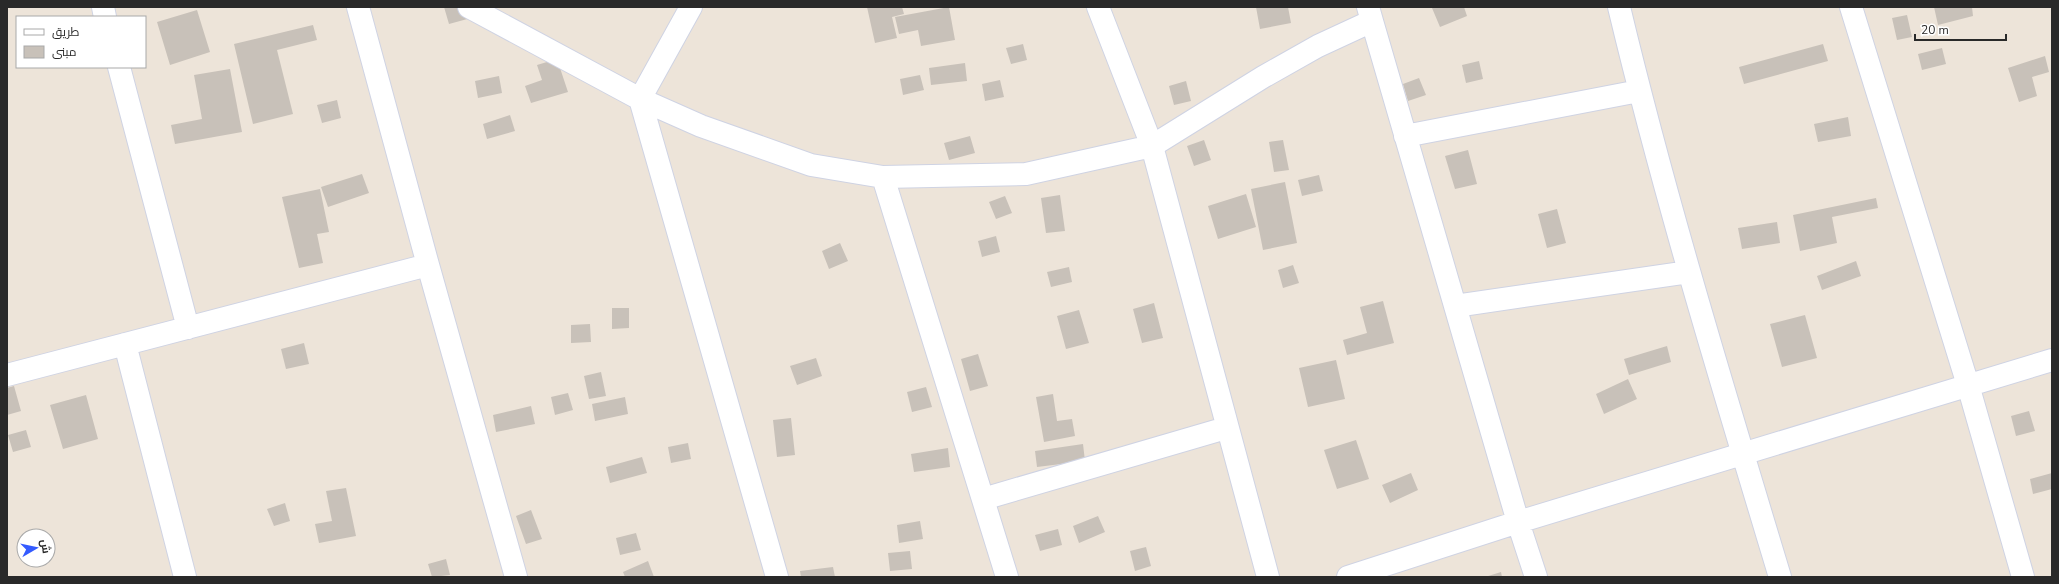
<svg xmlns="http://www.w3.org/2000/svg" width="2059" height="584" font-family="'Nunito Sans',Cairo,sans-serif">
  <rect width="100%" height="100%" fill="#ede4d9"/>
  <path fill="#c8c1b9" d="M 444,7 L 468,7 L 471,18 L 449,24 Z
    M 867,7 L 902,7 L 904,14 L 892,17 L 897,38 L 875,43 Z
    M 949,7 L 955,40 L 921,46 L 918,30 L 899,34 L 895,17 Z
    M 1256,7 L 1288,7 L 1291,23 L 1260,29 Z
    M 1434,7 L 1464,7 L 1467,16 L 1440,27 L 1432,8 Z
    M 1934,7 L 1972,7 L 1973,16 L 1938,25 Z
    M 197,10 L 210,52 L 170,65 L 157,22 Z
    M 1907,15 L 1912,37 L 1897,40 L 1892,18 Z
    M 313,25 L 317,40 L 277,50 L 293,114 L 253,124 L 234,44 Z
    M 1023,44 L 1027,60 L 1011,64 L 1006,48 Z
    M 1823,44 L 1828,61 L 1744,84 L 1739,67 Z
    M 1942,48 L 1946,64 L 1922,70 L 1918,54 Z
    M 2045,56 L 2049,72 L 2032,77 L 2037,96 L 2019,102 L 2008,68 Z
    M 557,59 L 568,92 L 531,103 L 525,86 L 542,80 L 537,65 Z
    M 1479,61 L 1483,79 L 1466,83 L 1462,65 Z
    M 965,63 L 967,81 L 931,85 L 929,68 Z
    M 230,69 L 242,132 L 175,144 L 171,125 L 202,119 L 194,75 Z
    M 920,75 L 924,90 L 903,95 L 900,79 Z
    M 499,76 L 502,93 L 478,98 L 475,81 Z
    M 1419,78 L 1426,95 L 1408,101 L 1403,84 Z
    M 1000,80 L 1004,97 L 985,101 L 982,84 Z
    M 1186,81 L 1191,101 L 1174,105 L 1169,86 Z
    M 337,100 L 341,118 L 322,123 L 317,105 Z
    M 510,115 L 515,131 L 487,139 L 483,124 Z
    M 1848,117 L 1851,136 L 1818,142 L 1814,124 Z
    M 970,136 L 975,153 L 949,160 L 944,143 Z
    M 1204,140 L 1211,160 L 1194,166 L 1187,146 Z
    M 1283,140 L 1289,170 L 1274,172 L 1269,142 Z
    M 1468,150 L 1477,184 L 1455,189 L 1445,156 Z
    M 362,174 L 369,193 L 328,207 L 321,187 Z
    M 1319,175 L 1323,191 L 1302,196 L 1298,180 Z
    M 1285,182 L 1297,243 L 1263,250 L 1251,189 Z
    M 320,189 L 329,232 L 317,234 L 323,263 L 299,268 L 282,197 Z
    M 1246,194 L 1256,227 L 1218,239 L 1208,206 Z
    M 1060,195 L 1065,231 L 1046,233 L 1041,198 Z
    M 1005,196 L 1012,213 L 996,219 L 989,202 Z
    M 1876,198 L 1878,208 L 1832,217 L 1837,243 L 1800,251 L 1793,215 Z
    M 1557,209 L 1566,243 L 1547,248 L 1538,214 Z
    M 1777,222 L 1780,243 L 1742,249 L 1738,228 Z
    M 996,236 L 1000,252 L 982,257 L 978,241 Z
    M 840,243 L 848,261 L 829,269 L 822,251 Z
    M 1856,261 L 1861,276 L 1822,290 L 1817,276 Z
    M 1293,265 L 1299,283 L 1283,288 L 1278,270 Z
    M 1069,267 L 1072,282 L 1051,287 L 1047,272 Z
    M 1383,301 L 1394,343 L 1347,355 L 1343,340 L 1367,333 L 1360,307 Z
    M 1154,303 L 1163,338 L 1142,343 L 1133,309 Z
    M 612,308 L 629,308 L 629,328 L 612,329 Z
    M 1079,310 L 1089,343 L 1066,349 L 1057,316 Z
    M 1805,315 L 1817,358 L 1782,367 L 1770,324 Z
    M 590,324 L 591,342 L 571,343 L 571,325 Z
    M 304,343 L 309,364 L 286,369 L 281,349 Z
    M 1667,346 L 1671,362 L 1629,375 L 1624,359 Z
    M 978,354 L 988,386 L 970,391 L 961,359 Z
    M 816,358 L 822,376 L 797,385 L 790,366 Z
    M 1336,360 L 1345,399 L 1308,407 L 1299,368 Z
    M 601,372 L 606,396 L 589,399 L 584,376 Z
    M 1628,379 L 1637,399 L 1604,414 L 1596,394 Z
    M 14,386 L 21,411 L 7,415 L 7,388 Z
    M 926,387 L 932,407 L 912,412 L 907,392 Z
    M 568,393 L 573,410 L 555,415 L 551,397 Z
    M 1053,394 L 1057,421 L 1072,419 L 1075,436 L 1044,442 L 1036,397 Z
    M 86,395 L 98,439 L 63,449 L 50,405 Z
    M 625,397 L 628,414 L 595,421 L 592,404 Z
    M 531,406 L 535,424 L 496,432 L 493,415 Z
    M 2029,411 L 2035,431 L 2016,436 L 2011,416 Z
    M 791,418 L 795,455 L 777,457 L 773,420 Z
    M 26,430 L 31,447 L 13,452 L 8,435 Z
    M 1356,440 L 1369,479 L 1337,489 L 1324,450 Z
    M 688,443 L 691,459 L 671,463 L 668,447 Z
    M 1083,444 L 1085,461 L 1037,467 L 1035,451 Z
    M 948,448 L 950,467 L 914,472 L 911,454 Z
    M 642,457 L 647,473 L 610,483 L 606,467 Z
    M 1411,473 L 1418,490 L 1390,503 L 1382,485 Z
    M 2052,473 L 2052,489 L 2033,494 L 2030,479 Z
    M 346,488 L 356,536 L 319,543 L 315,524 L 332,521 L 326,491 Z
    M 285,503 L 290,521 L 274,526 L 267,509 Z
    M 531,510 L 542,539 L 526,544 L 516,516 Z
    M 1098,516 L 1105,532 L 1079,543 L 1073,526 Z
    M 920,521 L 923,539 L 899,543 L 897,525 Z
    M 1058,529 L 1062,545 L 1040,551 L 1035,535 Z
    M 636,533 L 641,550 L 620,555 L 616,538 Z
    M 1146,547 L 1151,566 L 1135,571 L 1130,551 Z
    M 910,551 L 912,569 L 890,571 L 888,553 Z
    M 446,559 L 450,575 L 432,577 L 428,564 Z
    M 648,561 L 654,577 L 625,577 L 623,572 Z
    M 833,567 L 835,577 L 801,577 L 800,571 Z
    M 1501,572 L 1502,577 L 1485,577 Z"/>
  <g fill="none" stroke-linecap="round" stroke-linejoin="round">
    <g stroke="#cfd3e3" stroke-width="24">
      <path id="minor" d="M 103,7 L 105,17
        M 358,7 L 428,265 L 516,577
        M 469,7 L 640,99 L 701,126 L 811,165 L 883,177 L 1026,174 L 1152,146 L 1263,77 L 1318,46 L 1372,21 L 1368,7
        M 691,7 L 640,99 L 777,577
        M 1098,7 L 1152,146 L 1268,577
        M 1619,7 C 1665,199 1723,388 1780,577
        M 1851,7 L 1968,385 L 2023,577
        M 1372,21 L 1518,522 L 1536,577
        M 119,67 L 188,328
        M 1405,136 L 1639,91
        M 883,177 L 1007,577
        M 1455,306 L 1689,272
        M 125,344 L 185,577
        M 7,375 L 428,265
        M 983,499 L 1226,428
        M 1348,577 L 1518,522 L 2052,360"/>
    </g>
    <use href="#minor" stroke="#fff" stroke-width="22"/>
  </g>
  <rect width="2059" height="584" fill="none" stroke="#292929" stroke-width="16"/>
  <rect x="16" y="16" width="130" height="52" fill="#ffffff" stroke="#a9a9a9"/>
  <rect x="24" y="29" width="20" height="6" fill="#ffffff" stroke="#a9a9a9"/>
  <text x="52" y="36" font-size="12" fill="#292929">طريق</text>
  <rect x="24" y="46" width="20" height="12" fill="#c8c1b9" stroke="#a9a9a9"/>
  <text x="52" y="56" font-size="12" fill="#292929">مبنى</text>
  <g transform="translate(36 548) rotate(81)"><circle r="19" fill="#ffffff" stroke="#a9a9a9"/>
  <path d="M0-3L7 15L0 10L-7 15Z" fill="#345bff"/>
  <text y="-6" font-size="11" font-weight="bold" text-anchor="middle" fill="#292929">ش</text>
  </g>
  <path d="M1915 34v6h91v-6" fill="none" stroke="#292929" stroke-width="2"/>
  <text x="1921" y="34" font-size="12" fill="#292929" stroke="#ffffff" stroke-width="3" paint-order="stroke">20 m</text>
</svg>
